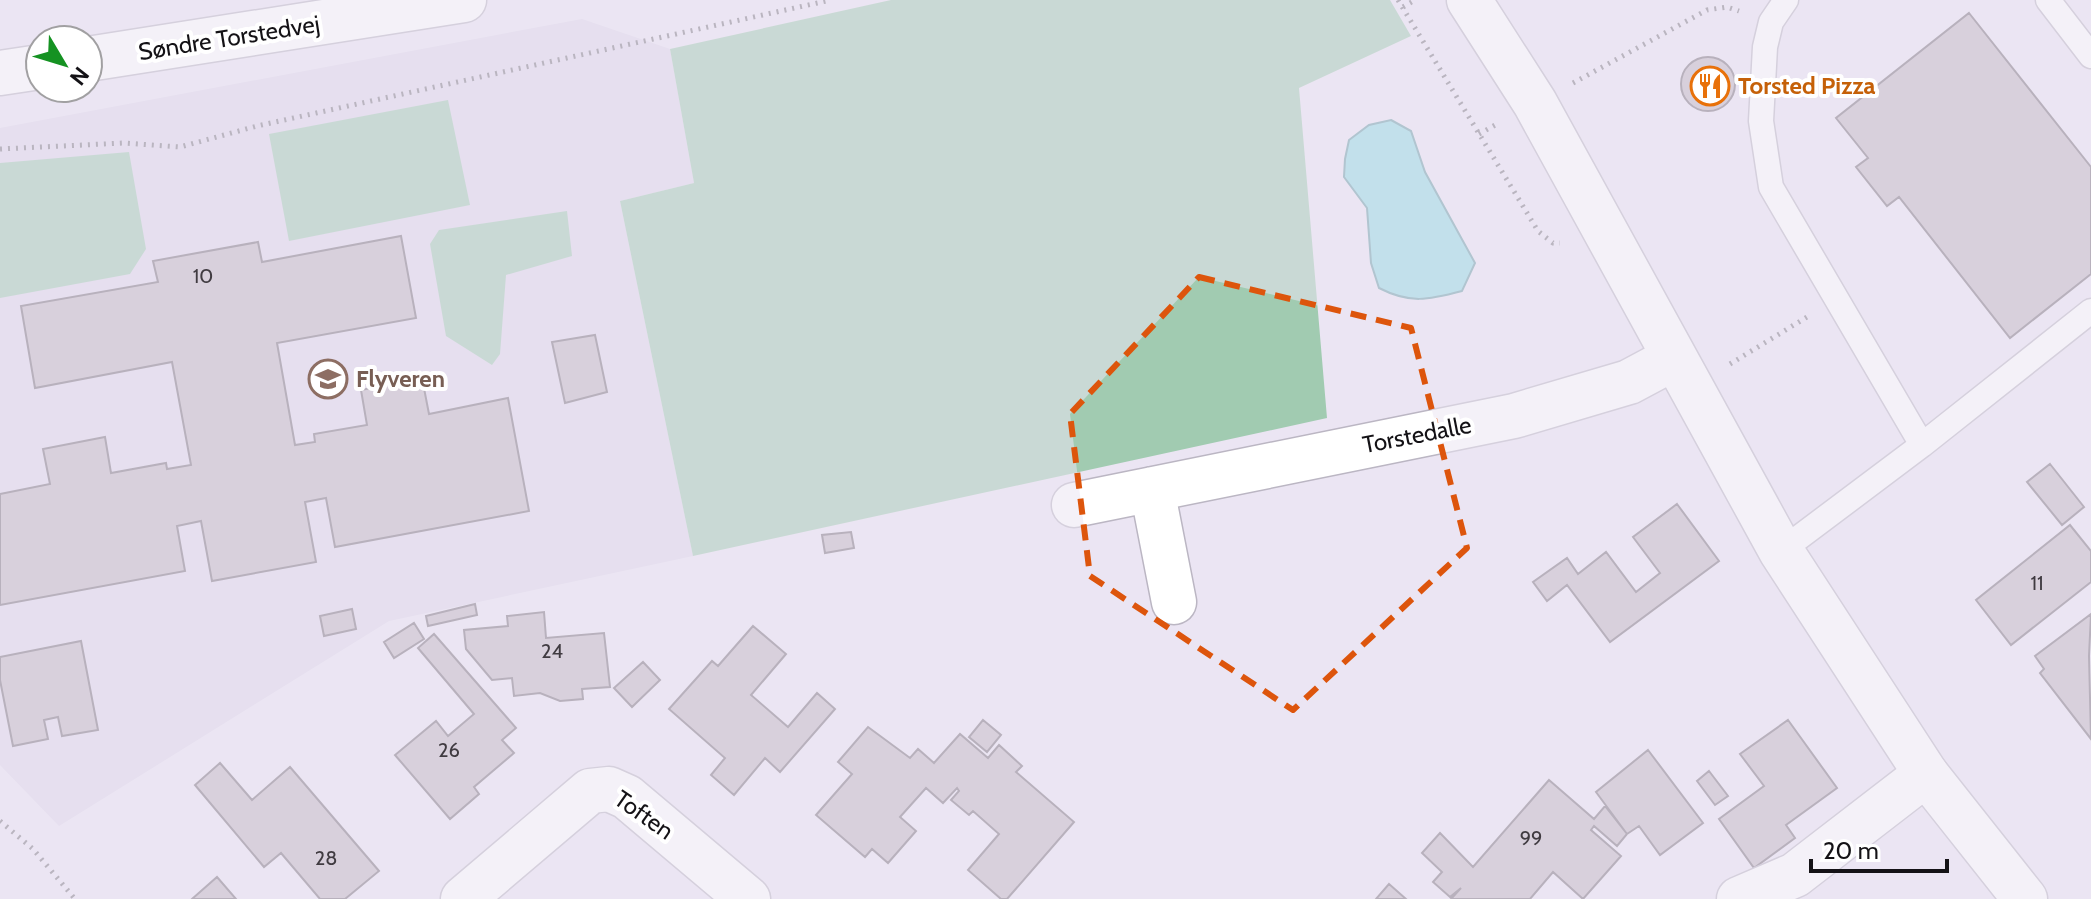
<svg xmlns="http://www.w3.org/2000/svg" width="2091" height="899" font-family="Cabin,sans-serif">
  <rect width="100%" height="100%" fill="#ebe5f3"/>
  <path fill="#dfd7eb" d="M 582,19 L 670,49 L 694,183 L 620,201 L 693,556 L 389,621 L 59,826 L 0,765 L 0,128 Z"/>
  <path fill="#a1cbb1" d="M 891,0 L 1390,0 L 1411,36 L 1299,88 L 1327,418 L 693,556 L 620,201 L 694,183 L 670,49 Z
    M 448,100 L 470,205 L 289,241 L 269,134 Z
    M 129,152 L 146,249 L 130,274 L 0,298 L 0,163 Z
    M 567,211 L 572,256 L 506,275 L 500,354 L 492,365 L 446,336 L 430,244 L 439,230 Z"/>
  <path fill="#90d9e3" stroke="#6b9da6" stroke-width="2" d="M 1391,120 L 1411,131 L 1425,172 L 1475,263 L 1462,291 C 1428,300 1410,304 1379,288 L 1371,263 L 1367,208 L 1344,177 L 1345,159 L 1349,140 L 1369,125 Z"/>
  <path fill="#c2b7c2" stroke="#7b727c" stroke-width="2" d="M 1969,13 L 2091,167 L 2091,274 L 2010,338 L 1899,197 L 1887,206 L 1856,167 L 1868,158 L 1836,118 Z
    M1681 84a27 27 0 1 1 54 0a27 27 0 1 1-54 0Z
    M 401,236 L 416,318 L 277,343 L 295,445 L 315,442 L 314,434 L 367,425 L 361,390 L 422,378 L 429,414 L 508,398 L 529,511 L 335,547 L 326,498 L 305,502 L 316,562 L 212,581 L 201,521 L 177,526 L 185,571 L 0,605 L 0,494 L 50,484 L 43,449 L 105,437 L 111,473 L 166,463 L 167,469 L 191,465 L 172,362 L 35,388 L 21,306 L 158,282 L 153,261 L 258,242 L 262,262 Z
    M 595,335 L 607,392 L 565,403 L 552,342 Z
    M 2050,464 L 2084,507 L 2062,525 L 2027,482 Z
    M 1677,504 L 1719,561 L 1610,642 L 1567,585 L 1547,601 L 1533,582 L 1567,558 L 1578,574 L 1606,552 L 1636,592 L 1660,573 L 1633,537 Z
    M 2070,525 L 2091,551 L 2091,582 L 2011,645 L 1976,600 Z
    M 851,532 L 854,548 L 825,553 L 822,535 Z
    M 475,604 L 477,615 L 428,626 L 426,616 Z
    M 352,609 L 356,629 L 324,636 L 320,616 Z
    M 544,612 L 546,638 L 604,633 L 610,687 L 582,689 L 583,699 L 560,701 L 540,693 L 514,696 L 512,678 L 492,680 L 466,649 L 464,630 L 508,626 L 507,616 Z
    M 2091,614 L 2089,656 L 2091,739 L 2040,673 L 2044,669 L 2035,656 Z
    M 414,623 L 424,639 L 394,658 L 384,642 Z
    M 753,626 L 786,654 L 751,695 L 788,727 L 817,693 L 835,709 L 780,772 L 765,758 L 734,795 L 711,775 L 725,758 L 669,709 L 712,661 L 718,666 Z
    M 434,634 L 516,728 L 502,740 L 514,753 L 474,787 L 479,794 L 450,819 L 395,755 L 436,721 L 448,736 L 474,714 L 418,648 Z
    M 81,641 L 98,730 L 62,736 L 58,717 L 44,720 L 48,739 L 13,746 L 0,680 L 0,657 Z
    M 643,662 L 660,680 L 632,707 L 614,688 Z
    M 983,720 L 1001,735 L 987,752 L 969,737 Z
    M 1788,720 L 1837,788 L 1786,825 L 1795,838 L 1754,868 L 1719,819 L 1764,786 L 1740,754 Z
    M 868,727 L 910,758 L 918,749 L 934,763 L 960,734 L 988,758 L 999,745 L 1022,766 L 1016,772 L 1074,822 L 1007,899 L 1001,899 L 968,870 L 999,834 L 973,811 L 969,815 L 951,800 L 959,791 L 957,788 L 943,803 L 926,788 L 900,817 L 916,831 L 888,863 L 872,849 L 865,857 L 816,815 L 852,774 L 838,762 Z
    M 1648,750 L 1703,823 L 1660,855 L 1639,826 L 1627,834 L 1596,792 Z
    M 220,763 L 252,800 L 290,767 L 379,871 L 345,899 L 320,899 L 281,853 L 264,867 L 195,785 Z
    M 1709,771 L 1728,796 L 1715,805 L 1697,781 Z
    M 1549,780 L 1594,819 L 1605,806 L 1627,834 L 1617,846 L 1594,826 L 1591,830 L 1621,856 L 1583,899 L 1553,872 L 1530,899 L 1451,899 L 1461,888 L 1450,897 L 1433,882 L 1442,872 L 1422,853 L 1440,833 L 1473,867 Z
    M 217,877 L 236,899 L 192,899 Z
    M 1389,884 L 1406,899 L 1376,899 Z"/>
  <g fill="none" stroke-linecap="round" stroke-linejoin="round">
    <g stroke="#bbb6c3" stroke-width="27">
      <path id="lane" d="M 2048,0 L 2091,56
        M 1922,445 L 2091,311
        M 1781,551 L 1922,445 L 1771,187 L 1761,121 L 1765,47 L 1771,22 L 1786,0"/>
    </g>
    <g stroke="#bbb6c3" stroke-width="47">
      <path id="street" d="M 1152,489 L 1174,602
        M 1074,505 L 1514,416 L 1629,382 L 1674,358
        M 463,899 L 590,791 L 609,789 L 627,797 L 748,899
        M 1739,899 L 1795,875 L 1926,774"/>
    </g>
    <g stroke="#bbb6c3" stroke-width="47">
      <path id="secondary" d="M 1469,0 L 1535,103 L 1781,551 L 1926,774 L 2025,899
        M 88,59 L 464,0
        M 0,73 L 40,67"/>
    </g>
    <path stroke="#7e7a83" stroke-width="5" stroke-dasharray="2 6" stroke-linecap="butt" d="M 1398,0 L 1538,231 L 1553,243 L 1560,243
      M 1403,7 L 1415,0
      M 1573,83 L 1707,10 L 1727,7 L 1739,11
      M 1479,134 L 1497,124
      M 0,149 L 124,143 L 180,147 L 257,126 L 831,0
      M 1730,364 L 1807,317
      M 0,821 L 33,849 L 75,899"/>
    <use href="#lane" stroke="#fff" stroke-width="24"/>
    <use href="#street" stroke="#fff" stroke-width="44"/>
    <use href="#secondary" stroke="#fff" stroke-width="44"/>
  </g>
  <path d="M0 0H2091V899H0ZM 1199,277 L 1411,328 L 1467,548 L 1293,710 L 1090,576 L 1070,414 Z" fill="#ebe5f3" fill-opacity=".55" fill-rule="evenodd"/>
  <path fill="none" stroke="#dd550c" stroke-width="6" stroke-dasharray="16 10" stroke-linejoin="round" d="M 1199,277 L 1411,328 L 1467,548 L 1293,710 L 1090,576 L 1070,414 Z"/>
  <defs>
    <g id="restaurant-ring" transform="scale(2)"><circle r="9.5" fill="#fff" stroke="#e8710a" stroke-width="1.5"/><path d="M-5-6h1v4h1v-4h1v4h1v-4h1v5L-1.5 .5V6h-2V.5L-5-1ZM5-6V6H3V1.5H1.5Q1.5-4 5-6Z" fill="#e8710a"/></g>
    <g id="school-ring" transform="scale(2)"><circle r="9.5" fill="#fff" stroke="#8d6e63" stroke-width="1.5"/><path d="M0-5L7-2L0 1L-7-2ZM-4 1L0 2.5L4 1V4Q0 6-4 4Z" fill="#8d6e63"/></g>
  </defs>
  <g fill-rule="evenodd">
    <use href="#restaurant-ring" x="1710" y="86"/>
    <use href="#school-ring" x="328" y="379"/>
  </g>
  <g text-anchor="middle" stroke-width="8" stroke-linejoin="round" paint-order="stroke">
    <g font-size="20" fill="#403b41">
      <text x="203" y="283">10</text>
      <text x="2037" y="590">11</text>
      <text x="552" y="658">24</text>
      <text x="449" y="757">26</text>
      <text x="1531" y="845">99</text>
      <text x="326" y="865">28</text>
    </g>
    <g font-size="24" fill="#141216" stroke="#fff">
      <text transform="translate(229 38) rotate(-9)" y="8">Søndre Torstedvej</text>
      <text transform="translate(1417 435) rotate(-11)" y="8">Torstedalle</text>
      <text transform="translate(644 815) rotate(35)" y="8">Toften</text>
    </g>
    <g font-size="24" font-weight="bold" fill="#c56008" stroke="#fff" text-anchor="start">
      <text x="1738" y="94">Torsted Pizza</text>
    </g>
    <g font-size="24" font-weight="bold" fill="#785e54" stroke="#fff" text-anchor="start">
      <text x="356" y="387">Flyveren</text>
    </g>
  </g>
  <g transform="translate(64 64) rotate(128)"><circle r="38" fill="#ffffff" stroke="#a1a0a2" stroke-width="2"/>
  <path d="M0-6L14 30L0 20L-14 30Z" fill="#159222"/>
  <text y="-12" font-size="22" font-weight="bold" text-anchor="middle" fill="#141216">N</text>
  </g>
  <path d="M1811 859v12h136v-12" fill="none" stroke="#141216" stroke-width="4"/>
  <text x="1823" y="859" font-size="24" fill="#141216" stroke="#ffffff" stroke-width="6" paint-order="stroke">20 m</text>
</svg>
